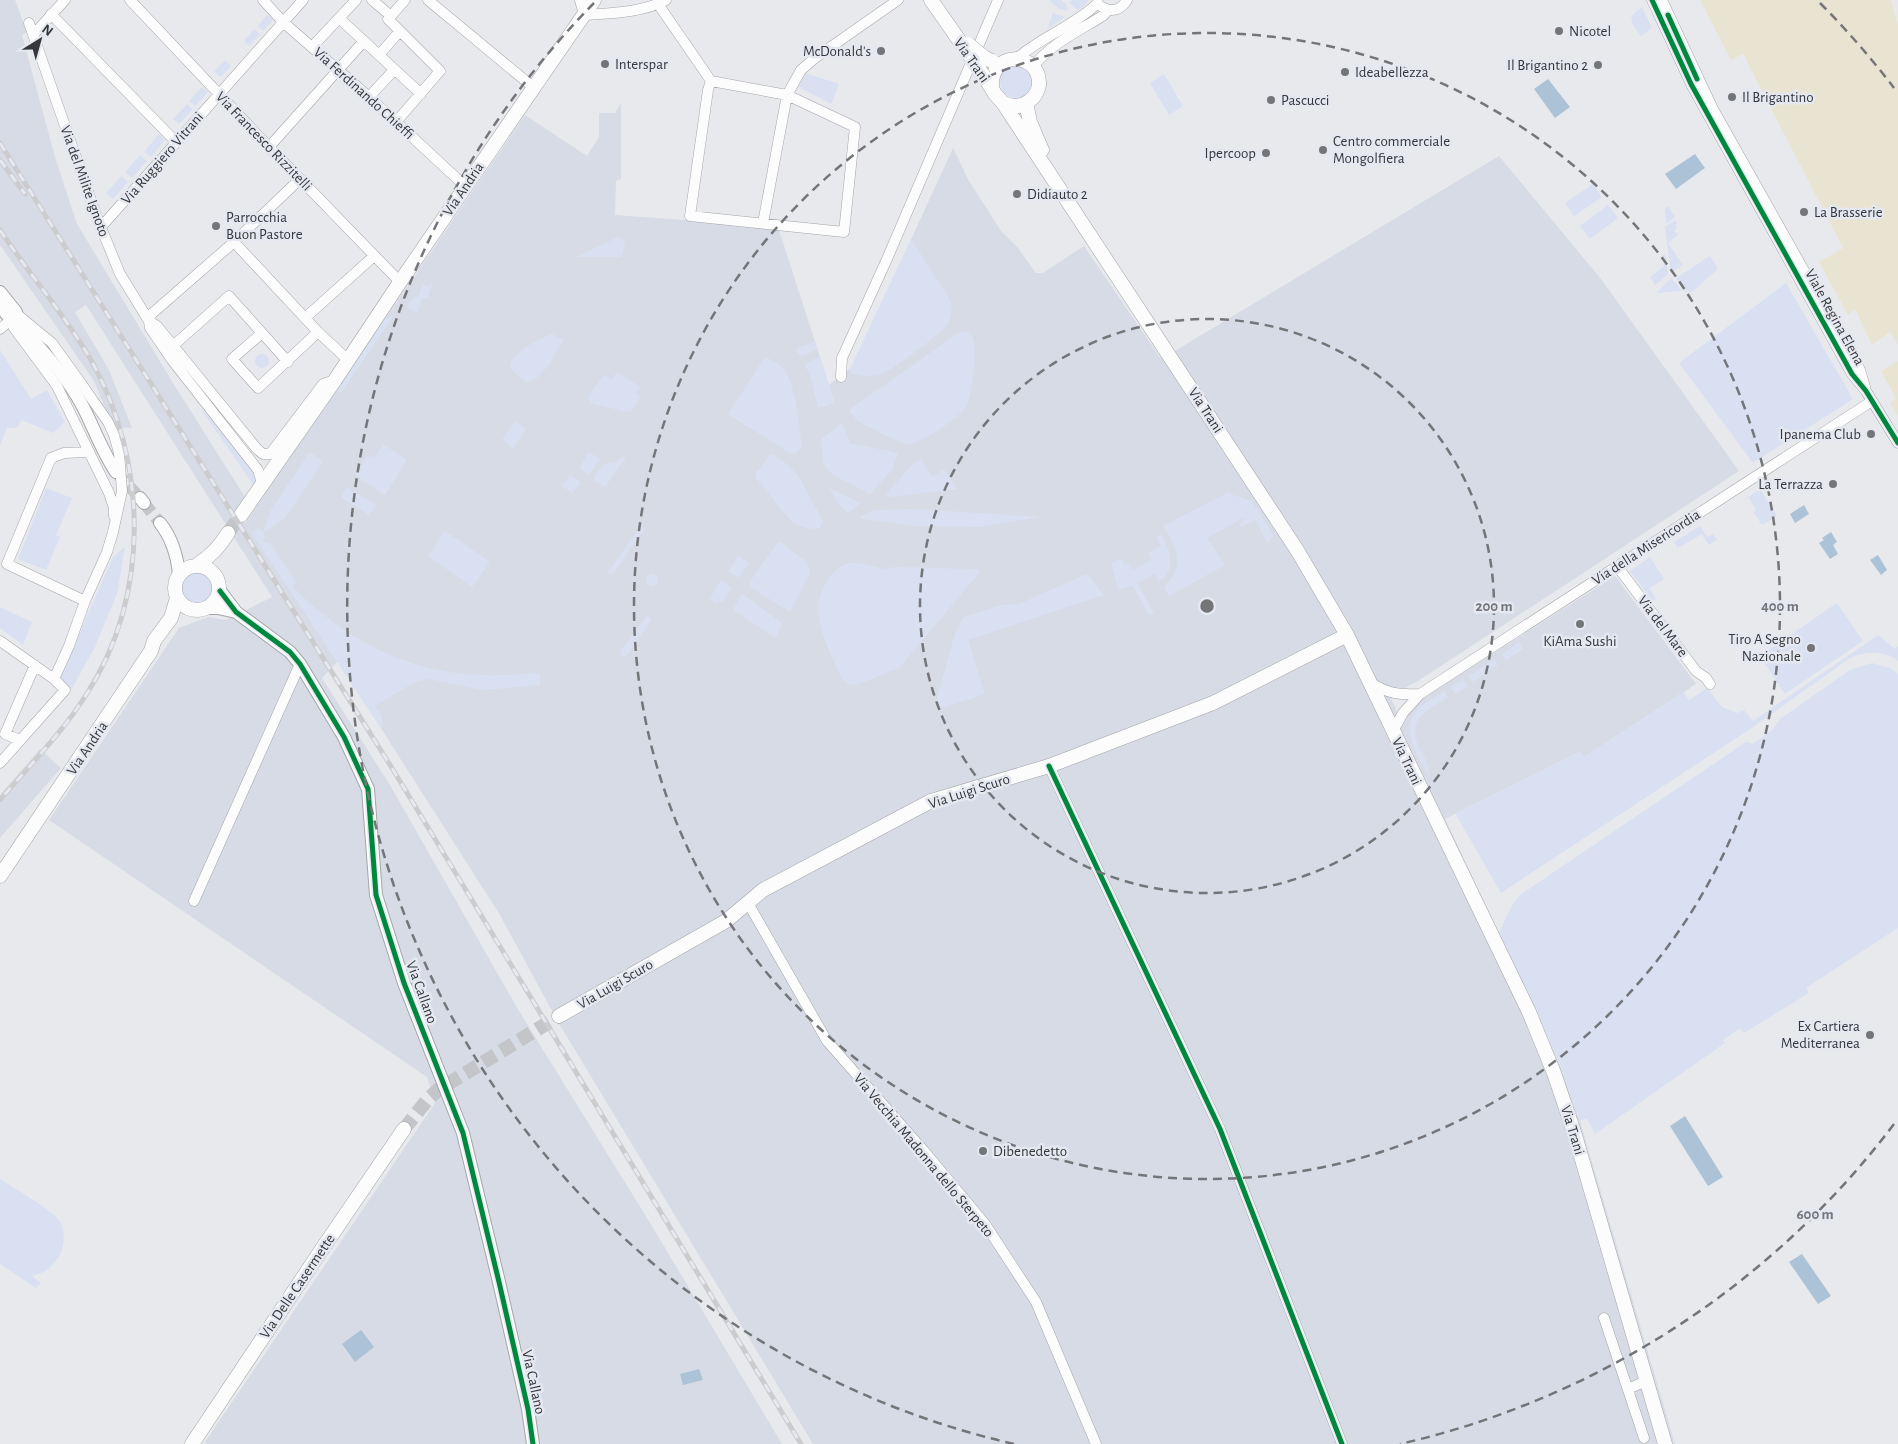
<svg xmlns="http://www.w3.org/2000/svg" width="1898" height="1444" font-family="'Alegreya Sans',sans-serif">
  <rect width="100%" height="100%" fill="#e8e9ed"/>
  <path fill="#d7dbe5" d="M 0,0 L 15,0 L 27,32 L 22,35 L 55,157 L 77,224 L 173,383 L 245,497 L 236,512 L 245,523 L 525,115 L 587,156 L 599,137 L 599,113 L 615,113 L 621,103 L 621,179 L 616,181 L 615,215 L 684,220 L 779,230 L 829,385 L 853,366 L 953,148 L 969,181 L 1001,231 L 1018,248 L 1036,273 L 1043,273 L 1084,246 L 1159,356 L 1163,358 L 1499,156 L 1601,279 L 1739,471 L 1418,681 L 1390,696 L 1403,726 L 1408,714 L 1418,701 L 1615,576 L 1696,684 L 1584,757 L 1580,752 L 1445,819 L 1558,1060 L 1580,1121 L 1675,1444 L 813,1444 L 558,1022 L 500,915 L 338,661 L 322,678 L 390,785 L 519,1011 L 652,1226 L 782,1444 L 207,1444 L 205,1442 L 435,1103 L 427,1077 L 49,820 L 179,628 L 208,617 L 226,620 L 272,597 L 86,305 L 75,312 L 109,370 L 132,428 L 113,427 L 94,381 L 0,245 Z
    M 40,749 L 61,768 L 0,838 L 0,795 Z"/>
  <path fill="#d8e0f2" d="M 1049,0 L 1061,0 L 1066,4 L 1068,11 L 1059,9 Z
    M 1071,0 L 1088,0 L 1084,6 L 1078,10 L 1069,3 Z
    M 1642,7 L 1652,28 L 1641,36 L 1633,25 L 1631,18 L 1634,13 Z
    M 1053,13 L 1065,17 L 1047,29 Z
    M 267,15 L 273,20 L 263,31 L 258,26 Z
    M 254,29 L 260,34 L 249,46 L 244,41 Z
    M 225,60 L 231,66 L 221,77 L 214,72 Z
    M1000 82a16 16 0 1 1 32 0a16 16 0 1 1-32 0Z
    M 805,73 L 839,84 L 831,104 L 799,87 Z
    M 1164,74 L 1183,106 L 1169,115 L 1150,83 Z
    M 202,87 L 208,92 L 195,106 L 189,101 Z
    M 187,104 L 193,109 L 179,124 L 173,119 Z
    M 159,134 L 165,140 L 151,157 L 144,152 Z
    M 140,155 L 147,161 L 132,178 L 125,172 Z
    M 121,176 L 128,182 L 113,199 L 106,193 Z
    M 1593,184 L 1602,197 L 1574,216 L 1565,203 Z
    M 1608,205 L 1618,218 L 1590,239 L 1580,226 Z
    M 1668,206 L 1675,217 L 1666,224 L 1665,209 Z
    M 1675,220 L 1677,223 L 1675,225 L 1677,228 L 1674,230 L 1678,235 L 1668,243 L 1683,265 L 1671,273 L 1665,227 Z
    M 618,237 L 625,240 L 623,254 L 620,257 L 576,257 Z
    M 911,239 L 951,301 C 952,309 952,316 948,324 C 940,334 895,368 882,374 C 874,377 860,377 852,373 L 850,369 Z
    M 1665,254 L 1668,275 L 1655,285 L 1650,277 L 1664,266 L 1662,256 Z
    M 1710,256 L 1718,269 L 1692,292 L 1686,291 L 1676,278 Z
    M 1672,278 L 1682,291 L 1656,293 L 1671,278 Z
    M 430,283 L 432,284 L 428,299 L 422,298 L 418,313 L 408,309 L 407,306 L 411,300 L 413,300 L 416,296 L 419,297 L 422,285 L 429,287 Z
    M 1786,283 L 1853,399 L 1753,463 L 1679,363 Z
    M 394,315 L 341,393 L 336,390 L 386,317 Z
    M 964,331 C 968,332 971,333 973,338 C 978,348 972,394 967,405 C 962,416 920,445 908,444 C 897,443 870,427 859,422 L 849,411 L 853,407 L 960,332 Z
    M 552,334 L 563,340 C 555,354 544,379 527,382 C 522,378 514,374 511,369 C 505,356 542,337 552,334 Z
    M 815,342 L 817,350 L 802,356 L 795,351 L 799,347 Z
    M 0,350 L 31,399 L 47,390 L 65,422 L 53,433 L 22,420 L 16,428 L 7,428 L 0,445 Z
    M255 361a7 7 0 1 1 14 0a7 7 0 1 1-14 0Z
    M 765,357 C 771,360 779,363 784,370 C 796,385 799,427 802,446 L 795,454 L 790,453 L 728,414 Z
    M 820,357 L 835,403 L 818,408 L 811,379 L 805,364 Z
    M 617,372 L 640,387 L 636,393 L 641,397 L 631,411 L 627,412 L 590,403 L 588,399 L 588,396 L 604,375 L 612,379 Z
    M 200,406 L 257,477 L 254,486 L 205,415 Z
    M 515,421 L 526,429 L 513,448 L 502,440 Z
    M 842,423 L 850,443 L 898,453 L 892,470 L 870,494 L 835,476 L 828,470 L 823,462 L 821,439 Z
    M 383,444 L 407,460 L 385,495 L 355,475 L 368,455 L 374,458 Z
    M 310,452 L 323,461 L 286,517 L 263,533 L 271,510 Z
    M 589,452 L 600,459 L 589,475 L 579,468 Z
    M 770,454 C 800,465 807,496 823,520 L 820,528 C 810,531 799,526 791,521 L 756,478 L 756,472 L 760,469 Z
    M 623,457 L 626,457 L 605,487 L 593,479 C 599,471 603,460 614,463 Z
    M 921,459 L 932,477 L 944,469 L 957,489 L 889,497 L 886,494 L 912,465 Z
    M 570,475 L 581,482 L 572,493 L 562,486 Z
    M 347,487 L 376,505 L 369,515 L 341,497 Z
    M 46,488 L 72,498 L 56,535 L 60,537 L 46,570 L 18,559 Z
    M 829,488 L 861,503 L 848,513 L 839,504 Z
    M 1760,489 L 1777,516 L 1762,525 L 1753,512 L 1756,510 L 1749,498 L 1742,501 Z
    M 1227,493 L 1252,501 L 1274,536 L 1267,542 L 1255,520 L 1241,527 L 1239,524 L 1244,521 L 1243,518 L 1207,538 L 1225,565 L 1169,596 L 1164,587 C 1186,567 1177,547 1163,526 Z
    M 913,509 L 1040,517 L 981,527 L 916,526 L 862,519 L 860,517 L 874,510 Z
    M 641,526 L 645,529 L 612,575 L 608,572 Z
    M 1700,526 L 1707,537 L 1713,534 L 1717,540 L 1709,545 L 1702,534 L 1678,548 L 1674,542 Z
    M 260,528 L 265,537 L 263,540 L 266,543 L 269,542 L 297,583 L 293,587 C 344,639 408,673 482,675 C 501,676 521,674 540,673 L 540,685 L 483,690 L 429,679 L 415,682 L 375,706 L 382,716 L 382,730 L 251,532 Z
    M 445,531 L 490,562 L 472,587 L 428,556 Z
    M 1161,535 C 1169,548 1178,571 1159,581 L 1155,574 L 1137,583 L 1154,613 L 1149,615 L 1133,586 L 1118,590 L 1111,562 L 1122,559 L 1125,565 L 1128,563 L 1133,570 L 1151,560 L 1148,553 L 1161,546 L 1157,537 Z
    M 778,542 L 780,542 L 807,562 L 810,573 L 790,612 L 750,587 L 749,583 Z
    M 125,547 L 117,594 L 94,649 L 71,690 L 60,677 L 113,557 Z
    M 738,556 L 749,563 L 739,578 L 728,571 Z
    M 1650,557 L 1664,579 L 1650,588 L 1656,599 L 1652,601 L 1630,571 Z
    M 849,563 L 859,563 L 883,569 L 896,567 L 977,569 L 980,572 L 899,668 L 859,684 L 849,685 L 842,679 C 829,649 807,614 826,583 C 832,572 838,567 849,563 Z
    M180 588a17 17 0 1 1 34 0a17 17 0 1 1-34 0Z
    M646 580a6 6 0 1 1 12 0a6 6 0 1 1-12 0Z
    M 1085,575 L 1088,575 L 1104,595 L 968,640 L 985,694 L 942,708 L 938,706 L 936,702 L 955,633 L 964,617 L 1001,605 L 1019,604 Z
    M 721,580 L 732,588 L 723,601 L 715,603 L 710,598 Z
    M 741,595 L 744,595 L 782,623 L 776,638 L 733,610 Z
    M 1837,603 L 1863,641 L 1785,694 L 1760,656 Z
    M 0,607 L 32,622 L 23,645 L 0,628 Z
    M 647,616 L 651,618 L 650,622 L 629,653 L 625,657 L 622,656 L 620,654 L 622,649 Z
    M 1878,635 L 1895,649 L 1898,646 L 1898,661 C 1884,650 1865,651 1850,658 L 1753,727 L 1501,893 L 1455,813 L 1581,752 L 1584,757 L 1683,692 L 1689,700 L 1707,688 L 1722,707 L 1737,713 L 1744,710 L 1753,721 Z
    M 1519,642 L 1523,649 L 1506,660 L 1502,654 Z
    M 1494,659 L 1498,665 L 1473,682 L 1469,676 Z
    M 1872,663 L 1890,668 L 1898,674 L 1898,928 L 1806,988 L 1809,993 L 1744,1033 L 1740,1028 L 1723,1040 L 1725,1043 L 1595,1134 L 1587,1118 L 1580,1121 L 1558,1059 L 1499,933 L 1512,905 L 1520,895 L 1746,742 L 1753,744 L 1773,729 L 1780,719 L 1850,670 Z
    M 1463,679 L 1467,686 L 1455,694 L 1451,687 Z
    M 1444,691 L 1448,697 C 1425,712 1404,720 1421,751 C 1426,759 1429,766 1429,776 C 1418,755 1398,730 1418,709 C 1425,702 1436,697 1444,691 Z
    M 0,1179 C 16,1190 45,1205 58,1219 C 66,1229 65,1246 59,1256 C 51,1269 46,1272 32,1276 L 41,1283 L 36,1288 L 0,1264 Z"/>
  <path fill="#e9e4d1" d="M 1700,0 L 1891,0 L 1898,25 L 1898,345 L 1890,332 L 1872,345 L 1855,309 L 1848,315 L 1819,262 L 1843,248 L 1743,54 L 1731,60 Z
    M 1898,361 L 1898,416 L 1890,403 L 1896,398 L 1881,371 Z"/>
  <path fill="#acc2d7" d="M 1548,79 L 1570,107 L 1555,118 L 1534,89 Z
    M 1695,154 L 1705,168 L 1676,189 L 1665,174 Z
    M 1804,505 L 1809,514 L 1795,523 L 1790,514 Z
    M 1831,532 L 1837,542 L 1833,545 L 1838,554 L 1830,559 L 1819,543 L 1824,540 L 1822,538 Z
    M 1878,555 L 1887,570 L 1881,575 L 1870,560 Z
    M 1685,1116 L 1723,1177 L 1708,1186 L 1670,1126 Z
    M 1802,1254 L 1831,1296 L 1818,1304 L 1789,1262 Z
    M 361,1330 L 374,1347 L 355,1362 L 342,1344 Z
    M 699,1369 L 703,1380 L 683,1385 L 680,1374 Z"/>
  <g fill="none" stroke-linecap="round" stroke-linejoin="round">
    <path stroke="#c4c5c9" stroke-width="12" stroke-dasharray="12 6" stroke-linecap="butt" d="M 116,472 L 140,498
      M 144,503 L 160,523"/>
    <path stroke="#c4c5c9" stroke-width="14" stroke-dasharray="14 7" stroke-linecap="butt" d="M 228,533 L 241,515
      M 404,1129 L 428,1099 L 438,1090 L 559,1016"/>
    <g stroke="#a4a5a8" stroke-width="11">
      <path id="minor" d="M 130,0 L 269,147 L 400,282
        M 263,0 L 283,22 L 369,97 L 465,186
        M 372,0 L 391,16 L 405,0
        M 428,0 L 533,87
        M 580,0 L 584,15 C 611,13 641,13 666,0
        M 1652,0 L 1691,84 L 1852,374 L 1866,391 L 1898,443
        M 1662,0 L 1713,109 L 1860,370 L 1865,387
        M 658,4 L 711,81 L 787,95 L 855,127 L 844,232 L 690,216 L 708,90 L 711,81
        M 1102,7 C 1112,13 1121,10 1127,0
        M 51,14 L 176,142
        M 391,16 L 388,19 L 440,71 L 396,122
        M 339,18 L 421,94
        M 29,23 L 98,220 L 120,274 L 149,321 L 157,326 L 257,449 L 263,454 L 270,454 L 323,384 L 335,380
        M 34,34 L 65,0
        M 312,47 L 356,0
        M 379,55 L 400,31
        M 1016,59 C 1041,37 1074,26 1098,3
        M 1033,67 C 1050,44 1079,31 1104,15 L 1108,10
        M 369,97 L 394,70
        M 269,147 L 364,41
        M 763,223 L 787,95 L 801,70 L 815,58 L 898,0
        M 101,227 L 303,0
        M 234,242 L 318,332 L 348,360
        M 18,315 L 52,343 L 80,382 L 108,422 L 114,435 L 119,453 L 122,491 L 113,532 L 107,552 L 85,601 L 69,646 L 54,679
        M 147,318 L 234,242 L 300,179
        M 305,318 L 374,256
        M 13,321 L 14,328 L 57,386 L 109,493 L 114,508 L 114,516
        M 149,321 L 150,328 L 172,360 L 258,470 L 262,483
        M 0,329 L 11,320
        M 262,333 L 232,359 L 258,388 L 318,332
        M 173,346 L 229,296 L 288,362
        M 841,377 L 842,358 L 887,259 L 998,0
        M 1617,566 L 1696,671 L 1706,678 L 1710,684
        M 85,601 L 7,564 L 51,458 L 64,453 L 88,452
        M 0,641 L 54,679 L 65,690 L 0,763
        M 1371,683 C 1389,694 1399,695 1420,694
        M 1393,731 L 1403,713 L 1420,694 L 1872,401
        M 20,740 L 5,734 L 35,665
        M 1049,766 L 1220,1129 L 1342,1444
        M 194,901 L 300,664
        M 748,903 L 827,1041 L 924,1151 L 985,1224 L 1036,1302 L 1096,1444
        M 1604,1318 L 1644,1438
        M 1628,1389 L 1646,1381"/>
    </g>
    <g stroke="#a4a5a8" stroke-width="14">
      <path id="tertiary" d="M 0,292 L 16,312
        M 0,306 L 12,321 L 21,326 C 41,350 65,374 81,403 C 93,425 101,450 116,472
        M 140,498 L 144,503
        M 160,523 C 172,538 177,555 179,574
        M 220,591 L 236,612 L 290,652 L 300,664 L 344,737 L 368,789 L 376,895 L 404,983 L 463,1133 L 499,1282 L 528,1409 L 533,1444
        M 206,608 L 218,608 L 236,612"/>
    </g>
    <g stroke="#a4a5a8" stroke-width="15">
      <path id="secondary" d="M 931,0 L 961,43
        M 984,76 L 995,94 L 1003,103 L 1297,550 L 1347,635 L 1529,1012 L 1554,1073 L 1574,1132 L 1665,1444
        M 992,88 C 989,49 1041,51 1039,85 C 1038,92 1035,97 1029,101 C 1021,108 1012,107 1003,103
        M 1026,103 L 1030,122 L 1042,150
        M 241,515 L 335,380 L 400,282 L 594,0
        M 197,565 C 211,556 219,547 228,533
        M175 588a22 22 0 1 1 44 0a22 22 0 1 1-44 0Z
        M 0,876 L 151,651 L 154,641 L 171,618 L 177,598
        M 559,1016 L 726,921 L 763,890 L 931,801 L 1049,766 L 1213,703 L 1347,635
        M 192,1444 L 322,1249 L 404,1129"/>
    </g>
    <use href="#minor" stroke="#fcfcfc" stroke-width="10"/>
    <use href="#tertiary" stroke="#fcfcfc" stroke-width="12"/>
    <use href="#secondary" stroke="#fcfcfc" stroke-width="14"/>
    <g stroke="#ccccce" stroke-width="5">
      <path id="rail" d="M 0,143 L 392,768 L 801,1444
        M 0,160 L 25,194
        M 0,230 C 29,274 65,315 91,360 C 148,462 151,596 86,695 C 62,733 29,766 0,800"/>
    </g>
    <use href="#rail" stroke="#e5e8f0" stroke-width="3" stroke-dasharray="9" stroke-linecap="butt"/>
    <g stroke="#a4a5a8" stroke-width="15" stroke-linecap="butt">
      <path id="secondary-bridge" d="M 961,43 L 984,76
        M 968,44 L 985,58 L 992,61"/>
    </g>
    <use href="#secondary-bridge" stroke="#fcfcfc" stroke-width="14"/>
    <g stroke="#e5e8f0" stroke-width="8">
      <path id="cycleway" d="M 1652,0 L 1691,84 L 1852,374 L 1866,391 L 1898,443
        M 1668,15 L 1697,79
        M 220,591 L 236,612 L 290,652 L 300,664 L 344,737 L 368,789 L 376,895 L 404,983 L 463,1133 L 499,1282 L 528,1409 L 533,1444
        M 1049,766 L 1220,1129 L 1342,1444"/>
    </g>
    <use href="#cycleway" stroke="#00873e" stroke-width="5"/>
  </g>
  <g fill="none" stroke="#747579" stroke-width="2.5" stroke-dasharray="9 6">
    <circle cx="1207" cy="606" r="287"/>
    <circle cx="1207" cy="606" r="573"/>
    <path d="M1894 1124A860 860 0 0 1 1400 1444M1014 1444A860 860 0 0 1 594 3M1820 3A860 860 0 0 1 1894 88"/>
  </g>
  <g fill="#747579" stroke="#e5e8f0" stroke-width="2">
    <circle cx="1559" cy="31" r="5"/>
    <circle cx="881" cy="51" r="5"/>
    <circle cx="605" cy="64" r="5"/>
    <circle cx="1598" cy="65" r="5"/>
    <circle cx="1345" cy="72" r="5"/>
    <circle cx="1732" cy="97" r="5"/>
    <circle cx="1271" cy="100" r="5"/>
    <circle cx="1323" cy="150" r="5"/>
    <circle cx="1266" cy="153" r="5"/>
    <circle cx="1017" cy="194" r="5"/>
    <circle cx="1804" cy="212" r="5"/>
    <circle cx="216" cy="226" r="5"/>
    <circle cx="1871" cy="434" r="5"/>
    <circle cx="1833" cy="484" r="5"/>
    <circle cx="1580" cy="624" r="5"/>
    <circle cx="1811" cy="648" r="5"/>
    <circle cx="1870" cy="1035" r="5"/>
    <circle cx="983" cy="1151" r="5"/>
  </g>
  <g text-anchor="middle" stroke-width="5" stroke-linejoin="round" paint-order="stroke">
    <g font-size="15" fill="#35373a" stroke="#e5e8f0" text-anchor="start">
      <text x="1569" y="36">Nicotel</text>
      <text x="871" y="56" text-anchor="end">McDonald's</text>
      <text x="615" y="69">Interspar</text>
      <text x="1588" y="70" text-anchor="end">Il Brigantino 2</text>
      <text x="1355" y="77">Ideabellezza</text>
      <text x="1742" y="102">Il Brigantino</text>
      <text x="1281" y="105">Pascucci</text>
      <text x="1333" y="146">Centro commerciale<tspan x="1333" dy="17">Mongolfiera</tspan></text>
      <text x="1256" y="158" text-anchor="end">Ipercoop</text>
      <text x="1027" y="199">Didiauto 2</text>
      <text x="1814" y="217">La Brasserie</text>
      <text x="226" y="222">Parrocchia<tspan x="226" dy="17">Buon Pastore</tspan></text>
      <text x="1861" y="439" text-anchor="end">Ipanema Club</text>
      <text x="1823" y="489" text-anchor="end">La Terrazza</text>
      <text x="1801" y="644" text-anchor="end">Tiro A Segno<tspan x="1801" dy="17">Nazionale</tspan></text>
      <text x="1580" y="646" text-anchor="middle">KiAma Sushi</text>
      <text x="1860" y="1031" text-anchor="end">Ex Cartiera<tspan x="1860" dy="17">Mediterranea</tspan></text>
      <text x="993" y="1156">Dibenedetto</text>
    </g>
    <g font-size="15" fill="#35373a" stroke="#e5e8f0">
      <text transform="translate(972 60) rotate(55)" y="5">Via Trani</text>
      <text transform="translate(364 93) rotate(42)" y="5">Via Ferdinando Chieffi</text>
      <text transform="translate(264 141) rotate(46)" y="5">Via Francesco Rizzitelli</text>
      <text transform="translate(162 158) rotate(-49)" y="5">Via Ruggiero Vitrani</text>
      <text transform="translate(85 181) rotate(70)" y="5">Via del Milite Ignoto</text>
      <text transform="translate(463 189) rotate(-56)" y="5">Via Andria</text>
      <text transform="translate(1835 317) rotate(61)" y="5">Viale Regina Elena</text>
      <text transform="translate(1206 410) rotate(57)" y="5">Via Trani</text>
      <text transform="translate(1646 547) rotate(-33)" y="5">Via della Misericordia</text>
      <text transform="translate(1663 626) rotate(53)" y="5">Via del Mare</text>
      <text transform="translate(87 748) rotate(-56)" y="5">Via Andria</text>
      <text transform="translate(1407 761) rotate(65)" y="5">Via Trani</text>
      <text transform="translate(969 791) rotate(-18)" y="5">Via Luigi Scuro</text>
      <text transform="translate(615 984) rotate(-30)" y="5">Via Luigi Scuro</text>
      <text transform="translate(422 992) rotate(70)" y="5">Via Callano</text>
      <text transform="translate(1573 1130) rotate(73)" y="5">Via Trani</text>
      <text transform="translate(924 1155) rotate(50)" y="5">Via Vecchia Madonna dello Sterpeto</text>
      <text transform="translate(297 1286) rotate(-56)" y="5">Via Delle Casermette</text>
      <text transform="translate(534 1382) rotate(78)" y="5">Via Callano</text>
    </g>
  </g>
  <circle cx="1207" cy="606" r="8" fill="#747579" stroke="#e5e8f0" stroke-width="2.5"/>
  <g font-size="15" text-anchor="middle" font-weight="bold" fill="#747579" stroke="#e5e8f0" stroke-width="5" stroke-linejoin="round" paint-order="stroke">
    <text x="1494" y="611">200 m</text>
    <text x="1780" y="611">400 m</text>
    <text x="1815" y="1219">600 m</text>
  </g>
  <g transform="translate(40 40) rotate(37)" stroke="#e5e8f0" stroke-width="4" paint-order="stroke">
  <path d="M0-4L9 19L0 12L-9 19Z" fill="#35373a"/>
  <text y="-8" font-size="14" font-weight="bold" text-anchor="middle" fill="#35373a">N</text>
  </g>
</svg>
